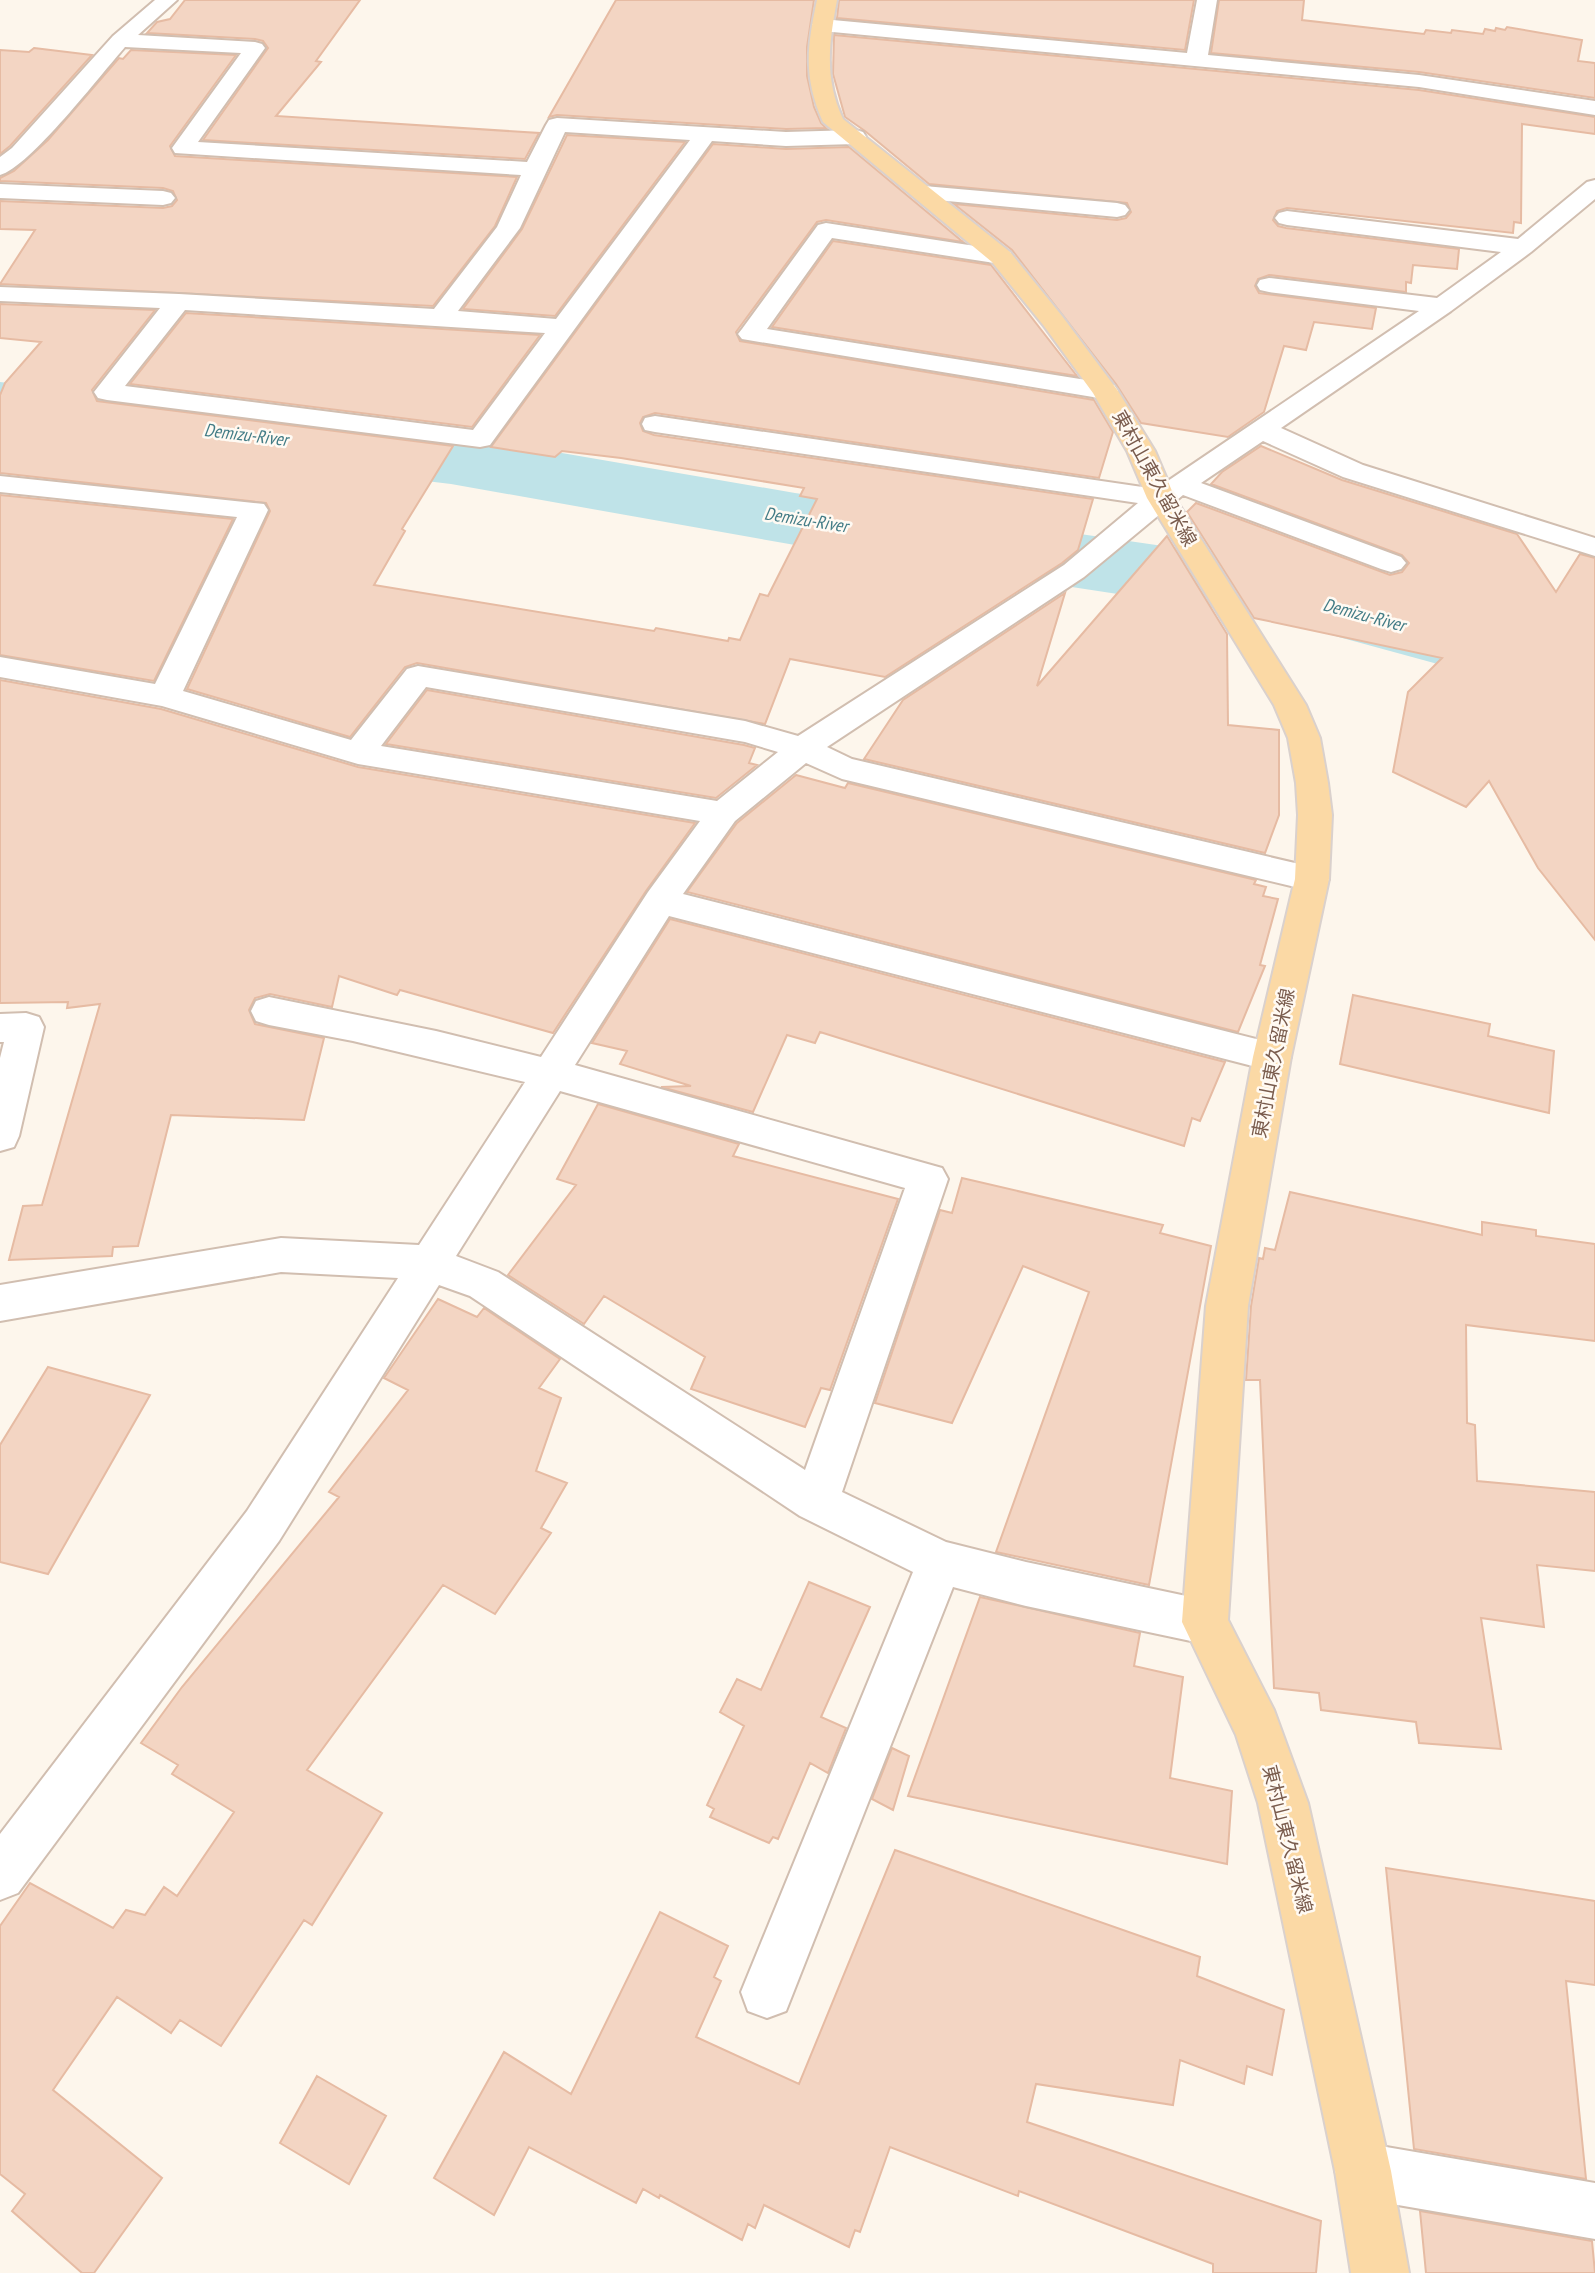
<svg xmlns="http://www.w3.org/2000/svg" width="1595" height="2273" font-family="'PT Sans Narrow','Noto Sans JP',sans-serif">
  <rect width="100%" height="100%" fill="#fdf6ec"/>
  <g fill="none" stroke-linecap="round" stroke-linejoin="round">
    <path fill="#bfe3e8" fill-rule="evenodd" d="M 0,382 L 451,434 L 795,493 L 1267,561 L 1500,621 L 1595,665 L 1595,733 L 1561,724 L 1434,663 L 1262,616 L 795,545 L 451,484 L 0,430 Z"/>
  </g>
  <path fill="#f3d5c3" stroke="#e6bba3" stroke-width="2" d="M 185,0 L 360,0 L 316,61 L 321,62 L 276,116 L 539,133 L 525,159 L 203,140 L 268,48 L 263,41 L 255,39 L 147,33 L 157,22 L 170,19 Z
    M 616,0 L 814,0 L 807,47 L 807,76 L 814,107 L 821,123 L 826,128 L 786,129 L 557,115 L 549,117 Z
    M 839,0 L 1194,0 L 1185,50 L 837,18 Z
    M 1219,0 L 1304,0 L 1302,20 L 1424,34 L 1426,30 L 1451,33 L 1452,30 L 1483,34 L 1485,29 L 1495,31 L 1496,28 L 1505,30 L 1507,27 L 1582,40 L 1578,61 L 1595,63 L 1595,98 L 1419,72 L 1211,53 Z
    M 834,35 L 1419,90 L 1595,117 L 1595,134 L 1522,124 L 1521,223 L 1514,222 L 1513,233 L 1287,208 L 1277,211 L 1273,220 L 1278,226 L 1286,228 L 1459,249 L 1457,269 L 1413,265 L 1411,283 L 1406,282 L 1406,292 L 1269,275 L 1258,279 L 1255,286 L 1259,293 L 1376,308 L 1372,329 L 1314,322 L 1306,350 L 1284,346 L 1264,412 L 1228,437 L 1141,423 L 1116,384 L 1012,250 L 954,204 L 1117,220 L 1126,218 L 1131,212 L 1127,203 L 929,184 L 865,131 L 845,117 L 833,74 Z
    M 34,48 L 92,55 L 10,146 L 0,154 L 0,50 L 29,52 Z
    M 131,50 L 236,55 L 170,146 L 175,156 L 517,177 L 495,226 L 433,306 L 0,284 L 35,230 L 0,229 L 0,201 L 163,208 L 172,206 L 177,200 L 173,191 L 163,188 L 0,181 L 0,178 L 14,171 L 48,140 L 119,58 L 123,59 Z
    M 567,135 L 685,142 L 555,316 L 463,309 L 522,229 Z
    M 713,144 L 786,149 L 849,147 L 963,242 L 826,220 L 817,222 L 736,332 L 740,341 L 1094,400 L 1113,432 L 1099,478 L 655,413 L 643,417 L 640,423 L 643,431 L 654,435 L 1093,499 L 1078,550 L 1062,563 L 885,677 L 790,659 L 765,724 L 417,663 L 405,667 L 350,737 L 187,689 L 270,511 L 266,503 L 0,473 L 0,395 L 5,383 L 41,342 L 0,338 L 0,304 L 155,310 L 92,390 L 97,401 L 453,446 L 402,529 L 405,531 L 374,585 L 654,631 L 656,628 L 728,641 L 729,638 L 740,640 L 760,594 L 768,596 L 817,499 L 800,496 L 804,488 L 621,458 L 562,451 L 555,457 L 491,447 Z
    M 833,241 L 991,265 L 1077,376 L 772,327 Z
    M 186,313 L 540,335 L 472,427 L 130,384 Z
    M 1261,446 L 1342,480 L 1517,534 L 1556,592 L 1580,554 L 1595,558 L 1595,940 L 1538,868 L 1489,781 L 1466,807 L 1393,772 L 1408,692 L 1442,658 L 1254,618 L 1187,512 L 1196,503 L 1390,575 L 1402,572 L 1409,563 L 1402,555 L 1211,484 L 1222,472 Z
    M 0,495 L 233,519 L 154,681 L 0,655 Z
    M 1167,536 L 1227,634 L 1228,725 L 1279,730 L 1279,815 L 1265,853 L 864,759 L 903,700 L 1065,593 L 1037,686 Z
    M 0,680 L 161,709 L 358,767 L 695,823 L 646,891 L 553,1033 L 400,990 L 397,995 L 339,976 L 332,1007 L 270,994 L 255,998 L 249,1010 L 255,1024 L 324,1038 L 304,1120 L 171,1115 L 138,1246 L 113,1247 L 112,1256 L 9,1260 L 23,1206 L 42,1205 L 100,1004 L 67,1008 L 68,1002 L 0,1003 Z
    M 427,690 L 744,745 L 755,748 L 749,763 L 757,765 L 716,798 L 386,744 Z
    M 796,775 L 845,788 L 848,783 L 1256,880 L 1254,884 L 1266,887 L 1263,896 L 1278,899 L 1260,965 L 1265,966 L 1238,1032 L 687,892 L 737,823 Z
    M 670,919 L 1225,1062 L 1200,1121 L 1192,1118 L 1184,1146 L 820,1032 L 815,1043 L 787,1035 L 753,1112 L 661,1087 L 691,1086 L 620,1064 L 627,1051 L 592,1043 Z
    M 1353,995 L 1490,1024 L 1488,1036 L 1554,1051 L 1549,1113 L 1340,1064 Z
    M 598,1104 L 739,1144 L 733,1156 L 898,1199 L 830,1390 L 821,1388 L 805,1427 L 691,1389 L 705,1357 L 604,1296 L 584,1324 L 508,1275 L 576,1185 L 557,1179 Z
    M 962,1178 L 1163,1225 L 1160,1233 L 1211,1246 L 1149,1585 L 996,1552 L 1089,1292 L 1023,1266 L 952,1423 L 875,1403 L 940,1210 L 952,1213 Z
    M 1290,1192 L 1482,1235 L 1482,1222 L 1536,1230 L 1536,1236 L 1595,1244 L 1595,1341 L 1466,1325 L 1467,1423 L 1475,1425 L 1477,1481 L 1595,1492 L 1595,1571 L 1537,1565 L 1544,1627 L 1481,1618 L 1501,1749 L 1419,1743 L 1416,1722 L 1321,1710 L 1319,1693 L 1274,1688 L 1260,1380 L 1246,1380 L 1251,1306 L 1259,1258 L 1263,1259 L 1265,1248 L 1275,1250 Z
    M 438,1299 L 477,1317 L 484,1308 L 560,1359 L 539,1388 L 561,1398 L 536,1471 L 567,1483 L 541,1528 L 551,1533 L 495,1614 L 443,1585 L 307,1770 L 382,1813 L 312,1925 L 304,1920 L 221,2046 L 180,2020 L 171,2033 L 117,1997 L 53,2090 L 162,2178 L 94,2273 L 82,2273 L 12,2211 L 25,2194 L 0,2174 L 0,1926 L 30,1883 L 113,1928 L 126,1910 L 145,1915 L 164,1887 L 177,1896 L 234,1812 L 172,1774 L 178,1765 L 141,1743 L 182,1687 L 339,1497 L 329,1492 L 408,1390 L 384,1378 Z
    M 48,1367 L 150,1395 L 48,1574 L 0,1562 L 0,1445 Z
    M 809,1582 L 870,1607 L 821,1717 L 846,1728 L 828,1773 L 810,1763 L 778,1839 L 773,1837 L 769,1843 L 710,1817 L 714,1809 L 707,1805 L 744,1726 L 720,1712 L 737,1679 L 761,1690 Z
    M 980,1597 L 1140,1633 L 1134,1666 L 1183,1677 L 1170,1778 L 1232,1791 L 1227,1864 L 908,1796 Z
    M 892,1748 L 909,1756 L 893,1810 L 872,1799 Z
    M 895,1850 L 1200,1957 L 1197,1976 L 1284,2010 L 1272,2075 L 1247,2066 L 1244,2084 L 1180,2060 L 1173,2105 L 1036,2084 L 1027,2122 L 1321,2221 L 1316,2273 L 1213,2273 L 1213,2264 L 1019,2191 L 1018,2196 L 890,2147 L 860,2232 L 855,2230 L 849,2247 L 764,2205 L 755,2228 L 748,2224 L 742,2240 L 660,2195 L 659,2198 L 643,2189 L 636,2203 L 529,2147 L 494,2215 L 434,2178 L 504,2052 L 571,2094 L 660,1912 L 728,1946 L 714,1977 L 721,1981 L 696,2037 L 799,2084 Z
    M 1386,1868 L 1595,1901 L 1595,1985 L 1566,1981 L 1586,2179 L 1414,2149 Z
    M 317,2076 L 386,2116 L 349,2184 L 280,2143 Z
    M 1420,2211 L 1592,2241 L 1595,2273 L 1426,2273 Z"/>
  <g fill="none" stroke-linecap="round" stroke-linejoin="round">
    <g stroke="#d1beb0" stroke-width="4">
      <path id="minor" d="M 155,0 L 177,0 L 138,35 L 255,42 L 262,44 L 265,48 L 198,142 L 527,162 L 546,125 L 549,120 L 557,118 L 786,132 L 855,130 L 863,132 L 866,137 L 863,142 L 855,144 L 786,146 L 712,141 L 490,445 L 480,447 L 107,400 L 98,398 L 94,392 L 160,308 L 0,301 L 0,287 L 179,294 L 434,309 L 497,227 L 521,175 L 175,153 L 172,148 L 241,53 L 125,47 C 102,73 29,168 0,175 L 0,157 L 12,148 L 113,36 ZM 565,132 L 690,140 L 556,319 L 458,311 L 520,228 ZM 185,310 L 545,333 L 473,430 L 125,386 Z
        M 1197,0 L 1217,0 L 1208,55 L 1419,75 L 1595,101 L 1595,115 L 1419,87 L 822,31 L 815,29 L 812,25 L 815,21 L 822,19 L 1187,53 Z
        M 1595,180 L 1595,199 L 1531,252 L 1451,311 L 1281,428 L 1363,465 L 1595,538 L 1595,556 L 1343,477 L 1263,441 L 1201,483 L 1401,557 L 1406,563 L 1401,569 L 1391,572 L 1381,569 L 1183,495 L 1084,577 L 827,747 L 852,759 L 1312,867 L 1324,870 L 1329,879 L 1324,888 L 1312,891 L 842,779 L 806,763 L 735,821 L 683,894 L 1272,1043 L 1285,1047 L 1291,1057 L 1285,1067 L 1272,1071 L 669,916 L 575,1065 L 942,1168 L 948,1179 L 842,1492 L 946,1542 L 1026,1562 L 1205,1600 L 1221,1606 L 1228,1622 L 1221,1638 L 1205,1644 L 1026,1606 L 953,1587 L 786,2011 L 767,2018 L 748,2011 L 741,1992 L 913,1572 L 800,1516 L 470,1296 L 439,1285 L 279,1541 L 18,1893 L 0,1900 L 0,1834 L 247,1511 L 398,1278 L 281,1272 L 0,1321 L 0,1285 L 281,1238 L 419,1245 L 525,1082 L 353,1041 L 269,1025 L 256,1021 L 251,1011 L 256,1001 L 269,997 L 436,1031 L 541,1057 L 648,892 L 700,821 L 358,764 L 162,706 L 0,677 L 0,657 L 155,684 L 237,517 L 0,492 L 0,476 L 264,504 L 268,510 L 183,691 L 351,740 L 407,669 L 418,666 L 745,721 L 798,736 L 1064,565 L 1138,503 L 655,432 L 645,430 L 642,424 L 645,418 L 655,416 L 1156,489 L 1419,311 L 1269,292 L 1260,290 L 1257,285 L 1260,280 L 1269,278 L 1437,298 L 1501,252 L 1287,225 L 1279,223 L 1275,218 L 1279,213 L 1287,211 L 1518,239 L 1587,182 ZM 426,687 L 745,742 L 778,752 L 717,801 L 381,746 ZM 560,1091 L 905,1188 L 805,1470 L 498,1272 L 456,1256 Z
        M 0,184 L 163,191 L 171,193 L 175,198 L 171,203 L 163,205 L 0,198 Z
        M 924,186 L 1117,203 L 1125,205 L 1129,210 L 1125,215 L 1117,217 L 916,198 L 912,193 L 916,188 Z
        M 826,223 L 1001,250 L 1010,252 L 1013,257 L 1010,262 L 1001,264 L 832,238 L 767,329 L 1105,383 L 1114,385 L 1118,391 L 1114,397 L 1105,399 L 742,339 L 738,334 L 742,329 L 818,225 Z
        M 26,1013 L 39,1017 L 44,1027 L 19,1136 L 14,1147 L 0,1151 L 0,1058 L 4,1042 L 0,1042 L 0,1014 Z
        M 1363,2143 L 1595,2183 L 1595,2239 L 1363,2199 L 1343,2191 L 1335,2171 L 1343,2151 Z"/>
    </g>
    <g stroke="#dad1cd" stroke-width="4">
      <path id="major" d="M 817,0 L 837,0 C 829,43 824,78 843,119 L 1010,252 L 1062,316 L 1118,391 L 1155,451 L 1175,498 L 1306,705 L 1320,738 L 1328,783 L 1332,815 L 1329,879 L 1291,1057 L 1248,1306 L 1228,1620 L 1274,1710 L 1308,1803 L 1391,2171 L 1409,2273 L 1351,2273 L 1335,2171 L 1258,1803 L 1236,1735 L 1182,1622 L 1206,1306 L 1253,1057 L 1295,879 L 1298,815 L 1296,783 L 1288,738 L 1274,705 L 1147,498 L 1127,451 L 1093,393 L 1044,326 L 992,262 L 823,122 C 803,77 807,47 817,0 Z"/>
    </g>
    <use href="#minor" fill="#fff" fill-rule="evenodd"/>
    <use href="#major" fill="#fbd9a5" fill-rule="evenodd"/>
  </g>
  <g text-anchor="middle" stroke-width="5" stroke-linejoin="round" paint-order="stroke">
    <g font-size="18" font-style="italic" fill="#437c86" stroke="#fffaf3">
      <text transform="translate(246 435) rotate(7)" y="6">Demizu-River</text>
      <text transform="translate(806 520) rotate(9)" y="6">Demizu-River</text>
      <text transform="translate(1364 615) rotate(15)" y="6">Demizu-River</text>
    </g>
    <g font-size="19" fill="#7a5c4d" stroke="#fffaf3">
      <text transform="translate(1155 478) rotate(61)" y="7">東村山東久留米線</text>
      <text transform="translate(1273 1063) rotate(-79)" y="7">東村山東久留米線</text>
      <text transform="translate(1288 1839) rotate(76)" y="7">東村山東久留米線</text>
    </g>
  </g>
</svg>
